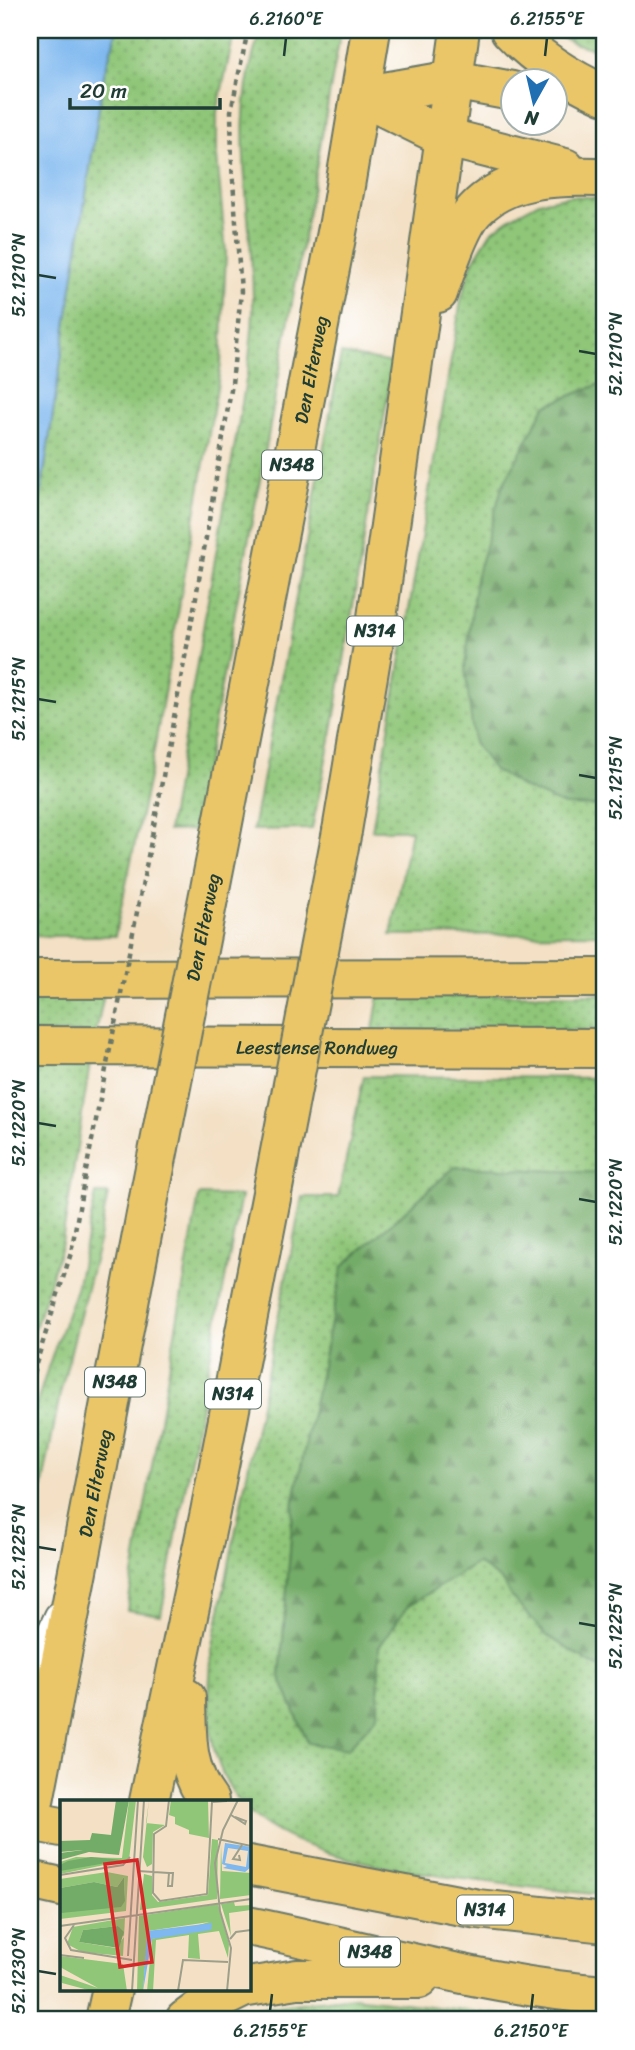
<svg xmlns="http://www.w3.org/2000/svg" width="635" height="2050" font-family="Sriracha,sans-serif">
  <defs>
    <pattern id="grass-dots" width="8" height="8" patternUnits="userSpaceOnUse" patternTransform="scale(1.75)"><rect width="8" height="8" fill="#8fc678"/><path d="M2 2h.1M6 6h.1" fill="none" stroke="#74a263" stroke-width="1.8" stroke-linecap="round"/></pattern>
    <pattern id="forest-firs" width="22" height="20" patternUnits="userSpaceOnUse" patternTransform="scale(1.75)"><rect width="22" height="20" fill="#73ab68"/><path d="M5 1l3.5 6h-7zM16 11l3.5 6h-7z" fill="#5e8c56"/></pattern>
  </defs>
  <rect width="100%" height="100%" fill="#fff"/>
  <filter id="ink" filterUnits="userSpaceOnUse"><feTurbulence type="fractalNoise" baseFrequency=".0143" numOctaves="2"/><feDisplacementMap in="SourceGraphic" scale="14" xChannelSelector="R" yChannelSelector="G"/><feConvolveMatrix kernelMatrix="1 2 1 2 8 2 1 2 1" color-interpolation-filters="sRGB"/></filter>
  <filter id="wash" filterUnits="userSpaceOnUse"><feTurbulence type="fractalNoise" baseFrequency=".00686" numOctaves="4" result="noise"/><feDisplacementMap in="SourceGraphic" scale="28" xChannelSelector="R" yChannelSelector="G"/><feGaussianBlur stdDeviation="1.57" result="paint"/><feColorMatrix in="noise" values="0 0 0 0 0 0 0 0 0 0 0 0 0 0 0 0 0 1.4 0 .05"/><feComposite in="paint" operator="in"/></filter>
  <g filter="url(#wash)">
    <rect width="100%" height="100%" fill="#f3e0c5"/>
    <path fill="url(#grass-dots)" stroke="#578256" stroke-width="2" d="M 117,30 L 235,30 L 217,112 L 217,156 L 226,253 L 221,365 L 151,768 L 115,936 L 30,936 L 30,566 L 104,74 Z
      M 261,30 L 341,30 L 267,442 L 194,830 L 168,831 L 248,368 C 250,348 253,328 253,308 C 254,212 226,125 261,30 Z
      M 546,30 L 605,30 L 605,52 L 576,44 Z
      M 570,196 L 605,198 L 605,382 L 545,406 L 564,804 L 605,806 L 605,934 L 391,935 L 411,830 L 372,830 L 461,300 L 472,263 L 491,232 L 513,216 L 539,202 Z
      M 341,354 L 393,363 L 335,715 L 312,829 L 253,830 Z
      M 30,994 L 104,994 L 96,1033 L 30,1033 Z
      M 605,994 L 605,1030 L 373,1030 L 379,995 Z
      M 30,1063 L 90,1064 L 62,1243 L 30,1344 Z
      M 364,1076 L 605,1078 L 605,1173 L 455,1167 L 343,1266 L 294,1500 L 280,1677 L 378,1715 L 379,1647 L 408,1606 L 477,1563 L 501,1580 L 513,1599 L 591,1664 L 605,1669 L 605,1895 C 546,1889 488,1883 429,1874 C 365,1863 301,1854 249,1813 L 248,1801 L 239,1801 C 204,1756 207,1703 212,1650 L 302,1197 L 338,1197 Z
      M 96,1194 L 108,1194 L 97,1249 L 60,1394 L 30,1553 L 30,1426 L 48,1367 L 76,1289 Z
      M 199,1195 L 241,1196 L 161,1615 L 127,1610 Z
      M 354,1997 L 545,2020 L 220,2020 L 232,2011 Z"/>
    <path fill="url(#forest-firs)" stroke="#49744e" stroke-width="2" d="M 605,382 L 605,806 L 564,805 L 524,788 L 494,770 L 474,743 L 465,667 L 476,578 L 502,487 L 545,406 Z
      M 455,1167 L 605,1173 L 605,1669 L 591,1664 L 545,1634 L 513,1599 L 501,1580 L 477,1563 L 408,1606 L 379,1647 L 378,1715 L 348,1749 L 308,1743 L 280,1677 L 294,1500 L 343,1266 Z"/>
    <path fill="#7eb8ef" stroke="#4e7a92" stroke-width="2" d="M 30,30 L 117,30 L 104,74 L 30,566 Z"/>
  </g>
  <g filter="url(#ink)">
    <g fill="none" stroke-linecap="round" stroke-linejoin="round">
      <g stroke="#697667" stroke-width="30">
        <path id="lane" d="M 30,1677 L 58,1616"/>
      </g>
      <g stroke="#697667" stroke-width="42">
        <g id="primary">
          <path d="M 510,30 C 537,59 570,79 605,95"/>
          <path d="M 361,96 L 444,137 L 565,168"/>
          <path d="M 361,96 L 453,80 L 512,91"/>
          <path d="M 438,293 C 445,272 460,226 475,210 C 506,177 554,176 596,177"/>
          <path d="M 342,831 L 373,646 L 460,30"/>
          <path id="s1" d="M 221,833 L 339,222 L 371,30"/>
          <path d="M 30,979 L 605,978"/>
          <path id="s2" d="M 30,1046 L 605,1048"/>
          <path d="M 186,1698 C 187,1736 185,1770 209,1801"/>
          <path d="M 149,1801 L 210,1512 L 272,1193"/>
          <path d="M 30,1821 L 61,1827"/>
          <path id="s3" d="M 30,1822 L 150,1193"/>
          <path d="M 248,1865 L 478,1909 L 605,1923"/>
          <path d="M 30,1880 L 61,1887"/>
          <path d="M 248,1926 C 367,1950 485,1986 605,1995"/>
          <path d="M 248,1987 L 297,1979 L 419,1979"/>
          <path d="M 105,2020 L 112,1989"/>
          <path d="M 185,2020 L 200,2009 L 241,1989"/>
        </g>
      </g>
      <path stroke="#697667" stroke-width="4.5" stroke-dasharray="5 5" stroke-linecap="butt" d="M 152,836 L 195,603 L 232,384 L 241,292 L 232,166 L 231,111 L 248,30
        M 30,1383 L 71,1253 L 82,1191"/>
      <use href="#lane" stroke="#fff" stroke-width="26"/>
      <use href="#primary" stroke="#ebc669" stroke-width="38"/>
      <g stroke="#697667" stroke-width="42" stroke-linecap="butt">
        <g id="primary-bridge">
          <path id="s4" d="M 150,1193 L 221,833"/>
          <path d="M 272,1193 L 342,831"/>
        </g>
      </g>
      <path stroke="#697667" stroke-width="4.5" stroke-dasharray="5 5" stroke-linecap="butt" d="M 82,1191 L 152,836"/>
      <use href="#primary-bridge" stroke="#ebc669" stroke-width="38"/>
    </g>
  </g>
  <path fill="none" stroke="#1f3d34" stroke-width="2.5" d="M 284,56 L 286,38M 545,56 L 547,38M 38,275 L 56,278M 579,351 L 596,354M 38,699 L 56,702M 579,775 L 596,778M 38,1123 L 56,1126M 579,1199 L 596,1202M 38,1547 L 56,1550M 579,1623 L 596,1626M 38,1971 L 56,1974M 270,2011 L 272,1994M 531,2011 L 533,1994"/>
  <g text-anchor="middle" stroke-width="5" stroke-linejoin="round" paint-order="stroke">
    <g fill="#fff" stroke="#627771" stroke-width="2">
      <rect x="262" y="450.5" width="60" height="29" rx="5"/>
      <rect x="347" y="616.5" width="56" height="29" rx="5"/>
      <rect x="85" y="1367.5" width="60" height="29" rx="5"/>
      <rect x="205" y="1379.5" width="56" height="29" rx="5"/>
      <rect x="457" y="1895.5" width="56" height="29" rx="5"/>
      <rect x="340" y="1937.5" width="60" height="29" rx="5"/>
    </g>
    <g font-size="18" font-weight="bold" fill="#1f3d34">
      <text x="292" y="471">N348</text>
      <text x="375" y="637">N314</text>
      <text x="115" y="1388">N348</text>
      <text x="233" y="1400">N314</text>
      <text x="485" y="1916">N314</text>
      <text x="370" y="1958">N348</text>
    </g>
    <g font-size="19" fill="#1f3d34" stroke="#fff">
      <text dy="7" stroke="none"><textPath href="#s1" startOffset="472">Den Elterweg</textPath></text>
      <text dy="7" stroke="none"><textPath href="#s4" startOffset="271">Den Elterweg</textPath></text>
      <text dy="7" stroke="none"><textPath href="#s2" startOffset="287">Leestense Rondweg</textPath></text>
      <text dy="7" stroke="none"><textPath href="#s3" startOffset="345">Den Elterweg</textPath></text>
    </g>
  </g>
  <g transform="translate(60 1800)">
    <rect width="191" height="191" fill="#f3e0c5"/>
    <path d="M 69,0 L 76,0 L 69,60 L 0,74 L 0,62 L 16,57 L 62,58 ZM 89,0 L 86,23 L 105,25 L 93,32 L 92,64 L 87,67 L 83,57 ZM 111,0 L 148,0 L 149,38 L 129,34 L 129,30 L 115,24 L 115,17 L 109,15 ZM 152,39 L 158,40 L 157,99 L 80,110 L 84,74 L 92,76 L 92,95 L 98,102 L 148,95 ZM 161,45 L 162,71 L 191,73 L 191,95 L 160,99 ZM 47,72 L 68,76 L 66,111 L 0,119 L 0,110 L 65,101 L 64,77 L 57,87 L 34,82 L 0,88 L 0,79 ZM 174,102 L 175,106 L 191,105 L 191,110 L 169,113 L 171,136 L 161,104 ZM 158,104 L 169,144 L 168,158 L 159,131 L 138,134 L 140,159 L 128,158 L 129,135 L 96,140 L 93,191 L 87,191 L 92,139 L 149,122 L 88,131 L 83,191 L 77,191 L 79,116 ZM 65,118 L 63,156 L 22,152 L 7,144 L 13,127 ZM 58,126 L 64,137 L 56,148 L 19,142 L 23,130 ZM 0,156 L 63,164 L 67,191 L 32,191 L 2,183 L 0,175 L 38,188 L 0,167 Z" fill="#8fc678" fill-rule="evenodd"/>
    <path d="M 56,0 L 69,0 L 59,55 L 29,52 L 0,60 L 0,53 L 23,50 L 0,52 L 0,41 L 30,40 L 32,33 L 51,35 ZM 31,57 L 63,60 L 0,71 L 0,65 L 8,61 ZM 64,77 L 65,101 L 61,107 L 1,113 L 0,88 L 34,82 L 57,87 ZM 58,126 L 64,132 L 59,148 L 19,142 L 23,130 Z" fill="#73ab68"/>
    <path d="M 165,43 L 191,47 L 191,67 L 185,72 L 163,68 L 167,66 L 162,64 ZM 168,48 L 188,51 L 186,67 L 165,63 ZM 152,123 L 151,130 L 92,139 L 83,191 L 87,131 Z" fill="#7eb8ef" fill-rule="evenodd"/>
    <path fill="none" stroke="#9e9f8b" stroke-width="2" d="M 109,0 L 106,26 L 94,34 L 93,93 L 100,101 L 147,94 L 152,2 L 167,1M 171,15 L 185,24 L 186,21 L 175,17M 158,39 L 191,46M 179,55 L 180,60 L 173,59 L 182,45M 78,71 L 109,73M 109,73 L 113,73 L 112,86 L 108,86 ZM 0,75 L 63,65 L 70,57M 14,125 L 5,138 L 11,150 L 72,160M 0,126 L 191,99M 170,139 L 176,132 L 191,130M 0,155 L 24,158M 68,156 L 78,0M 72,191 L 84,0M 118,191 L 123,160 L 168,162M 167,191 L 171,148 L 160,111 L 155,63 L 163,30 L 178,0"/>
    <path fill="#d62828" fill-opacity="0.15" stroke="#d62828" stroke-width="3.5" d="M 77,60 L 92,162 L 60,167 L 45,64 Z"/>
    <rect width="191" height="191" fill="none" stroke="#1f3d34" stroke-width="3.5"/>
  </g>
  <rect width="635" height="2050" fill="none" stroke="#fff" stroke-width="77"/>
  <g transform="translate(534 102) rotate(188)"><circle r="33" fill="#ffffff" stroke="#a5b1ae" stroke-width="2"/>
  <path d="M0-5L12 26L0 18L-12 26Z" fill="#1f6fb2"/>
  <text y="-10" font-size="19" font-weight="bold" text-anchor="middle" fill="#1f3d34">N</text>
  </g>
  <path d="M70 98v10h150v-10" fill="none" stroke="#1f3d34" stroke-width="3.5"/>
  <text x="80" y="98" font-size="21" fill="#1f3d34" stroke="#ffffff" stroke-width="5" paint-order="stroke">20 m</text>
  <rect x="38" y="38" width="558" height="1973" fill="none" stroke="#1f3d34" stroke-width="2.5"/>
  <g font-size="18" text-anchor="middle" fill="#1f3d34">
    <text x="286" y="25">6.2160°E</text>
    <text x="547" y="25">6.2155°E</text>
    <text transform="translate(19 275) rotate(-90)" y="6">52.1210°N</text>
    <text transform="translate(616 354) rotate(-90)" y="6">52.1210°N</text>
    <text transform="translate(19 699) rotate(-90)" y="6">52.1215°N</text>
    <text transform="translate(616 778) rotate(-90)" y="6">52.1215°N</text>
    <text transform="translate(19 1123) rotate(-90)" y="6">52.1220°N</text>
    <text transform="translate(616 1202) rotate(-90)" y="6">52.1220°N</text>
    <text transform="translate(19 1547) rotate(-90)" y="6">52.1225°N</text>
    <text transform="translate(616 1626) rotate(-90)" y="6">52.1225°N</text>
    <text transform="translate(19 1971) rotate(-90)" y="6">52.1230°N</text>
    <text x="270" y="2037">6.2155°E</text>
    <text x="531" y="2037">6.2150°E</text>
  </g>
</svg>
